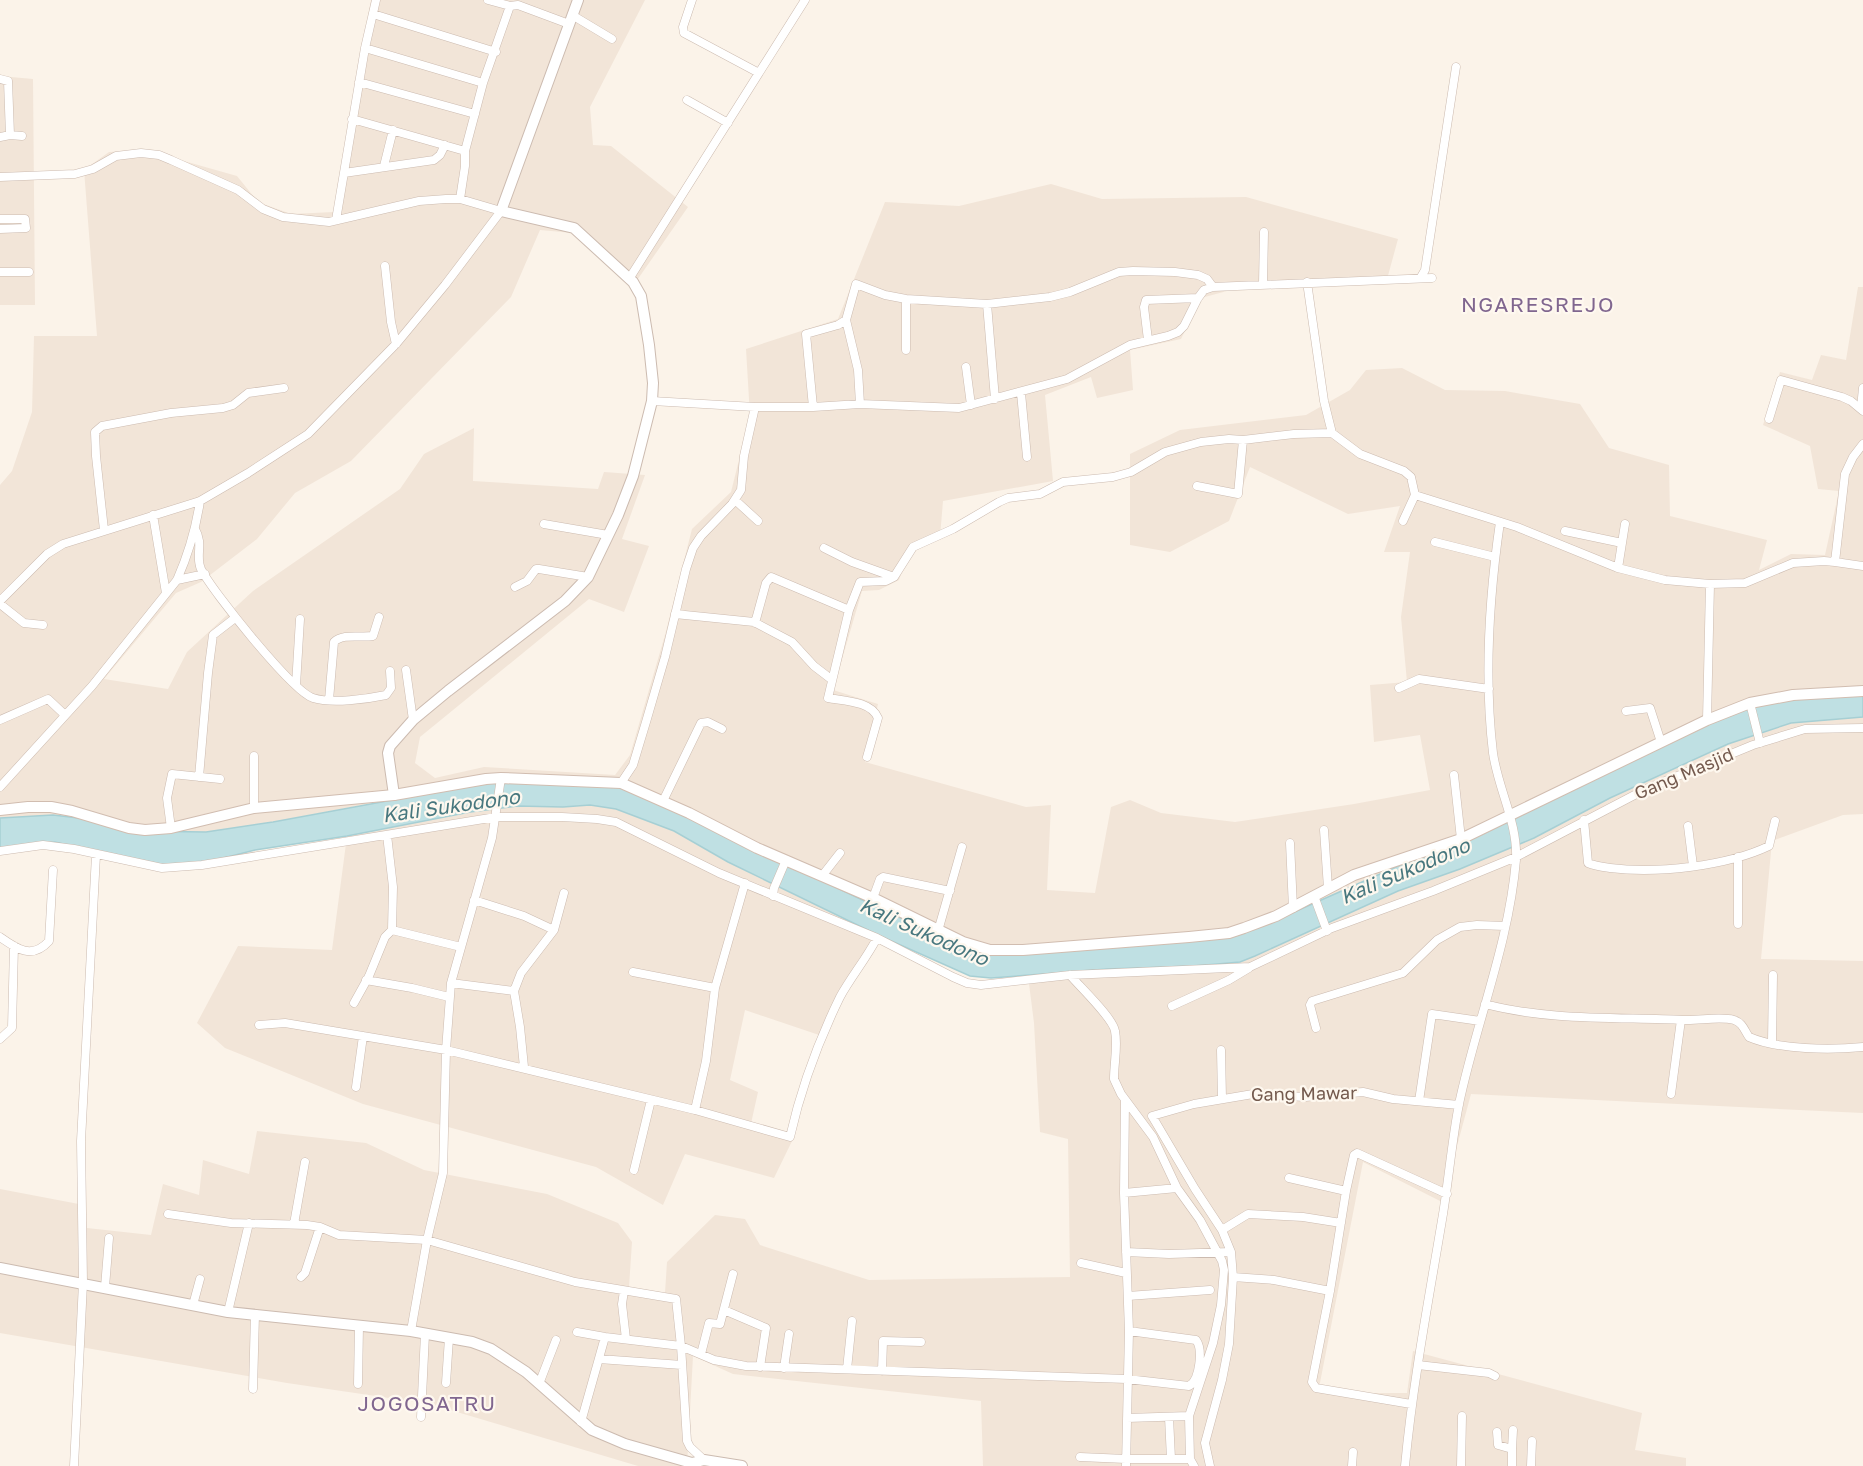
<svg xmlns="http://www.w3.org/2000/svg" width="1863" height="1466" font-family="'Golos Text',sans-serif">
  <rect width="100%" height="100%" fill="#fbf3e9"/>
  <path fill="#f2e5d8" d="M 371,0 L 645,0 L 590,107 L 593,145 L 611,146 L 688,207 L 633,286 L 573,233 L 540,230 L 511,297 L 351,461 L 295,493 L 257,539 L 201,582 L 176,593 L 104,679 L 168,689 L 187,652 L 253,591 L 400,489 L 424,454 L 474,428 L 473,481 L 598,489 L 604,472 L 645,475 L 622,539 L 649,546 L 624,612 L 589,599 L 420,737 L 415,763 L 435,778 L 484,767 L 615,775 L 630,755 L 665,635 L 692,529 L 731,492 L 750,416 L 746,349 L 838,319 L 885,202 L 959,206 L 1051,184 L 1102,199 L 1246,197 L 1398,239 L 1386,283 L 1242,287 L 1201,298 L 1181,339 L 1130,350 L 1133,390 L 1097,398 L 1091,377 L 1045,395 L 1053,481 L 943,501 L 940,537 L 909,552 L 899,580 L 879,590 L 862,591 L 833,690 L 878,704 L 865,762 L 1026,807 L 1051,805 L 1047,890 L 1095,893 L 1111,807 L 1130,800 L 1161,813 L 1235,822 L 1354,804 L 1430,790 L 1420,735 L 1374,742 L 1370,685 L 1407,682 L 1401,617 L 1410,552 L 1384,552 L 1400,506 L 1348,514 L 1250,467 L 1229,521 L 1170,552 L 1130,545 L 1130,454 L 1180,430 L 1306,415 L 1350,390 L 1366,370 L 1402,368 L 1445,390 L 1505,391 L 1580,404 L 1609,448 L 1669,465 L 1670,516 L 1767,540 L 1759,570 L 1791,554 L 1825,555 L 1839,491 L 1818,489 L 1810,446 L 1763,425 L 1780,372 L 1812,380 L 1821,355 L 1846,360 L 1858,287 L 1863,287 L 1863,694 L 1405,863 L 1285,916 L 1233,934 L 1003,953 L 928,931 L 683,813 L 457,787 L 273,822 L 206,832 L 136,831 L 12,817 L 0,818 L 0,485 L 12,471 L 32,412 L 34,336 L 97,336 L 84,170 L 109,152 L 145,150 L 237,176 L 258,202 L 291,214 L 334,212 Z
    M 0,76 L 33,79 L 35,305 L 0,305 Z
    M 1863,717 L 1863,814 L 1843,815 L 1772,841 L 1761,959 L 1863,961 L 1863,1113 L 1471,1094 L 1442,1202 L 1363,1162 L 1318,1393 L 1407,1393 L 1413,1351 L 1642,1413 L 1635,1450 L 1686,1458 L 1686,1466 L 983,1466 L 981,1401 L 733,1374 L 693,1356 L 687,1466 L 638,1466 L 430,1404 L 287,1383 L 0,1333 L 0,1189 L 84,1205 L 87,1228 L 151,1235 L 163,1184 L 199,1195 L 203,1160 L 249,1174 L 257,1131 L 366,1143 L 424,1170 L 547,1194 L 618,1223 L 632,1242 L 629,1287 L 665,1293 L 667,1262 L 715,1215 L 745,1219 L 760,1245 L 869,1280 L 1070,1277 L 1068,1139 L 1040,1132 L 1034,1023 L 1028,976 L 1107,969 L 1240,962 L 1398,891 L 1460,869 L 1534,838 L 1610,798 L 1728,744 L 1791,723 Z
    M 590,805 L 616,809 L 674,831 L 728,862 L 878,935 L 848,985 L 825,1037 L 745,1010 L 730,1080 L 758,1092 L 750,1128 L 793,1139 L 774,1178 L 685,1154 L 663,1205 L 596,1167 L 363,1104 L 225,1048 L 197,1023 L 238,946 L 332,950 L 347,836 L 470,812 L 517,806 L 563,807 Z"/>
  <path fill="#bfe0e3" stroke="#a6cfd4" stroke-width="1.5" d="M 1863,694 L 1863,717 L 1791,723 L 1728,744 L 1610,798 L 1534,838 L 1460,869 L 1398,891 L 1255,956 L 1240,962 L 1194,966 L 1107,969 L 991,978 L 970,976 L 878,935 L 728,862 L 674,831 L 616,809 L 590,805 L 563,807 L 517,806 L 470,812 L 347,836 L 255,850 L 200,864 L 152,865 L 55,842 L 0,850 L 0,818 L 53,815 L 87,819 L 136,831 L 206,832 L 273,822 L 490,782 L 624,787 L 928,931 L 986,952 L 1234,934 L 1285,916 L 1405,863 L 1729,713 L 1780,699 Z"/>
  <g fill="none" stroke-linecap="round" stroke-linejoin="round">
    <g stroke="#ccbbb0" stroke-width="9">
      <path id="minor" d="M 488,0 L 510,6 L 518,5 L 569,24
        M 692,0 L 683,27 L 684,33 L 759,73
        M 373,14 L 496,52
        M 572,15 L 612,39
        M 365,48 L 483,83
        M 0,79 L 8,81 L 10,135 L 0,137
        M 359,82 L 475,114
        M 687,100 L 728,123
        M 352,119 L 465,151
        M 10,135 L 22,136
        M 384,166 L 393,130
        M 344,173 L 434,160 L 440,155 L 445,145
        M 0,177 L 75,174 L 93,169 L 116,156 L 141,153 L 159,155 L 171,160 L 238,190 L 263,209 L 283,217 L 329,222 L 419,201 L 446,199 L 460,199 L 501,211 L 445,285 L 396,344 L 308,434 L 248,473 L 200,501 L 63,544 L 47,554 L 0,601
        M 460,199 L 465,166 L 465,151 L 483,83 L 510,6
        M 0,219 L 25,219 L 26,228 L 0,229
        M 336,220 L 365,48 L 376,0
        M 385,266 L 391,322 L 396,344
        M 0,272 L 29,272
        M 1421,277 L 1425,270 L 1456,67
        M 629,279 L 805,0
        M 1307,282 L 1324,401 L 1332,433 L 1360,454 L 1404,471 L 1411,477 L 1415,495
        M 1263,284 L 1264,232
        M 987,304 L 995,399
        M 1148,340 L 1144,307 L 1146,300 L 1198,298
        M 906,350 L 906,299
        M 966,367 L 971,405
        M 1021,393 L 1027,457
        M 652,401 L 755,407 L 813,407 L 860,404 L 959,408 L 1067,379 L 1130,345 L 1168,336 L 1178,332 L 1184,326 L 1198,298 L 1204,290 L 1213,287 L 1432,278
        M 860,404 L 858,370 L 846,320 L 856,284 L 885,295 L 906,299 L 987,304 L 1050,297 L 1070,292 L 1119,272 L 1133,271 L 1175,272 L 1198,275 L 1207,279 L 1213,287
        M 813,407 L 806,334 L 838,325 L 846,320
        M 1861,408 L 1863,388
        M 1769,419 L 1781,380 L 1842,397 L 1851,401 L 1863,411
        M 1197,486 L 1238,494 L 1243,440
        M 735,500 L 758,521
        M 153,515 L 166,593
        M 1403,521 L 1415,495 L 1517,527 L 1618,568 L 1665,580 L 1710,584 L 1745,583 L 1793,563 L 1824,561 L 1835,562 L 1845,474 L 1853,457 L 1863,444
        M 544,524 L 608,535
        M 195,529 C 204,544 195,556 201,569 C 212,591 292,691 313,698 C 332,704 367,699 386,695 L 391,688 L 390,671
        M 104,530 L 96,456 L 95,432 L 102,426 L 171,413 L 223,408 L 233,405 L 248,393 L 284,388
        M 1565,531 L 1622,543
        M 1435,542 L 1495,557
        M 824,548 L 852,562 L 894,577
        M 1835,562 L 1863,566
        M 1618,568 L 1625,524
        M 177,580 L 205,574
        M 515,587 L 527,581 L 536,569 L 539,569 L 588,577
        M 0,604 L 24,623 L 43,625
        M 675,614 L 754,622 L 792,642 L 814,666 L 831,679
        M 755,623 L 766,583 L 771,577 L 849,610
        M 406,670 L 413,720
        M 296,685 L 300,619
        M 1399,688 L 1419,679 L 1489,689
        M 329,700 L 334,642 C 343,633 360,638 373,636 L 379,617
        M 1750,703 L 1760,743
        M 1626,711 L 1650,708 L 1661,742
        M 0,720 L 48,699 L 65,715
        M 1707,720 L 1710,584
        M 254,756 L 254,808
        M 867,757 L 878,718 C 871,701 844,701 828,698 L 849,610 L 860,582 L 886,581 L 894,577 L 913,547 L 953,529 L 999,502 L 1008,498 L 1040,494 L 1063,482 L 1113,477 L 1131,472 L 1165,452 L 1201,442 L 1229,439 L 1243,440 L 1294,434 L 1332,433
        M 1454,775 L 1461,839
        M 199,777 L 208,673 L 213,635 L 235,618
        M 621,783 L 633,765 L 646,722 L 665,657 L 686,569 L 693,548 L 701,536 L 732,504 L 741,490 L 744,456 L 755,407
        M 0,787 L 92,686 L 177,580 C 188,555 196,528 200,501
        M 663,801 L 701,723 L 708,722 L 722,729
        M 1584,820 L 1588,863 C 1595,866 1603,867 1610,868 C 1657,874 1727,866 1769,846 L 1775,821
        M 1688,826 L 1693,866
        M 171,828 L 167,798 L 172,774 L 220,779
        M 1324,830 L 1328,888
        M 1290,843 L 1293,908
        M 0,851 L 43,845 L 74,849 L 162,868 L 202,865 L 496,817 L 562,817 L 597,819 L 616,822 L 719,873 L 877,938 L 953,977 L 967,983 L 981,985 L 1070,975 L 1250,967 L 1332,928 L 1433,891 L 1516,857 L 1646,789 L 1753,745 L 1805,729 L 1863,728
        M 1738,857 L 1738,924
        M 822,876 L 840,853
        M 773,896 L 774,888 L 786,860
        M 1314,896 L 1327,931
        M 873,898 L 880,879 L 883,877 L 950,891
        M 474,900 L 524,916 L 554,930
        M 392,930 L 461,947
        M 938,931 L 962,847
        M 0,937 C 17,949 32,960 49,941 L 53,870
        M 633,972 L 715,988 L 706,1061 L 695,1110
        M 1070,975 C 1081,988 1113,1018 1115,1031 C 1118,1046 1114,1063 1114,1079 L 1121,1094 L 1153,1137 L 1177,1188 L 1200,1220 L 1222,1261 L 1224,1270 L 1221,1305 L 1213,1343 L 1189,1416 L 1190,1459 L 1194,1466
        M 366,980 L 412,988 L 449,997
        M 451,983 L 514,991
        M 715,988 L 745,883
        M 354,1003 L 369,976 L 385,937 L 392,930 L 393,887 L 387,835
        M 1485,1004 C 1549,1021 1618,1017 1683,1020 C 1699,1021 1719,1016 1734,1020 C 1743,1023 1744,1030 1749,1037 C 1779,1050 1831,1050 1863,1047
        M 1172,1006 L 1229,980 L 1249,968
        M 259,1025 L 285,1023 L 446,1050 L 695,1110 L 790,1137 C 801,1088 818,1042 840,997 C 851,977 866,959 877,938
        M 1316,1028 L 1310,1005 L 1312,1001 L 1403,973 L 1437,940 L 1460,927 L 1477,925 L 1505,926
        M 0,1039 L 12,1028 L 14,946
        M 1772,1043 L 1773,975
        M 1221,1050 L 1222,1099
        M 524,1067 L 520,1027 L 514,991 L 521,973 L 554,930 L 564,893
        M 356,1087 L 363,1036
        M 1671,1094 L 1681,1020
        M 1125,1100 L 1124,1193 L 1129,1331 L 1126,1466
        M 1419,1101 L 1432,1014 L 1480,1021
        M 634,1170 L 651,1100
        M 1289,1178 L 1346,1191
        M 1124,1193 L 1177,1188
        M 168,1214 L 231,1223 L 307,1225 L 320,1227 L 339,1235 L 427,1240 L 575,1282 L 676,1299 L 681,1346 L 687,1441 L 690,1447 L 704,1460
        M 294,1224 L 305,1162
        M 1222,1230 L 1248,1214 L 1303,1217 L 1341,1223
        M 1126,1252 L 1169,1254 L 1231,1252
        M 1081,1263 L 1126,1273
        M 301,1277 L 305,1273 L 320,1227
        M 1233,1277 L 1274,1280 L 1330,1291
        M 105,1287 L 109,1238
        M 624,1291 L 622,1304 L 626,1339
        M 1128,1296 L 1210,1290
        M 193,1305 L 200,1279
        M 724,1310 L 766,1328 L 760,1367
        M 228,1312 L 249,1223
        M 411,1331 L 427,1240 L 443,1173 L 446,1050 L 451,983 L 492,838 L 501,778
        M 577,1332 L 605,1337 L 681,1346 L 714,1360 L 746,1366 L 1127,1379 L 1189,1386 C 1200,1380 1203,1349 1196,1340 L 1129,1331
        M 701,1354 L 709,1323 L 720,1324 L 733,1274
        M 599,1359 L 682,1365
        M 1418,1365 L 1489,1373 L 1495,1376
        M 784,1368 L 789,1334
        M 847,1369 L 852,1321
        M 882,1371 L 883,1341 L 921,1342
        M 446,1383 L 449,1338
        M 358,1384 L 359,1326
        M 539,1384 L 556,1340
        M 253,1389 L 255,1314
        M 1411,1404 L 1316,1388 L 1312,1382 L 1330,1291 L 1346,1191 L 1354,1155 L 1357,1153 L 1447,1194
        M 421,1417 L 425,1334
        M 1169,1417 L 1171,1459
        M 1127,1418 L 1189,1416
        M 581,1422 L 605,1337
        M 1497,1432 L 1498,1445 L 1512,1449 L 1512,1466
        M 1512,1449 L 1513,1430
        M 1080,1457 L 1126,1459 L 1190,1459
        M 74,1466 L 83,1283 L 81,1141 L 96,855
        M 1210,1466 L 1205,1443 L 1222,1380 L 1229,1344 L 1233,1277 L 1231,1252 L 1222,1230 L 1195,1189 L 1152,1116 L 1194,1104 L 1253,1094 L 1305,1097 L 1363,1092 L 1393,1099 L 1459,1105
        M 1352,1466 L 1353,1452
        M 1405,1466 C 1413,1381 1429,1298 1443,1214 C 1449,1177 1452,1140 1459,1104 C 1476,1023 1509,944 1516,860 C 1518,823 1498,789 1493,753 C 1484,677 1489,598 1500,522
        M 1461,1466 L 1462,1416
        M 1531,1466 L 1532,1441"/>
    </g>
    <g stroke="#ccbbb0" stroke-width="12">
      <path id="tertiary" d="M 394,795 L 388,753 L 390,746 L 413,720 L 448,691 L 565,601 L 588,577 L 618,515 L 633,476 L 652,401 L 653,383 L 649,345 L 641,296 L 633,282 L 574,228 L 501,211 L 578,0
        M 0,1268 L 228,1312 L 411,1331 L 472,1342 L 491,1349 L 526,1372 L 592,1430 L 625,1444 L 692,1463 L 704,1460 L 742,1466"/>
    </g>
    <g stroke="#d1bdb0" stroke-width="12">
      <path id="secondary" d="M 0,810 L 28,807 L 51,807 L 72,811 L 129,828 L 145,830 L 171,828 L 254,808 L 394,795 L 486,779 L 501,778 L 621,783 L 689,813 L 757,848 L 873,898 L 963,942 L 990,950 L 1023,950 L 1189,937 L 1229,933 L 1244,928 L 1276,916 L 1354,875 L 1461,839 L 1707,720 L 1750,703 L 1793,695 L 1863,691"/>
    </g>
    <use href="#minor" stroke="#fff" stroke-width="8"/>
    <use href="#tertiary" stroke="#fff" stroke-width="10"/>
    <use href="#secondary" stroke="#fff" stroke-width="10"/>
  </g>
  <g text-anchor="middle" stroke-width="4.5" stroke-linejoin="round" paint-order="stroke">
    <g font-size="18" fill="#745a4e" stroke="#fef8ef">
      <text transform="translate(1684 774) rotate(-23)" y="6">Gang Masjid</text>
      <text transform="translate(1304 1094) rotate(-1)" y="6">Gang Mawar</text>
    </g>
    <g font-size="20" font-style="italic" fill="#47777e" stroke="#fef8ef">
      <text transform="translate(451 806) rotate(-8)" y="7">Kali Sukodono</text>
      <text transform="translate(1405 871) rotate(-23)" y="7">Kali Sukodono</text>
      <text transform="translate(924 932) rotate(24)" y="7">Kali Sukodono</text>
    </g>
    <g font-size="21" letter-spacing="1.5" fill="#80668f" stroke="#fef8ef">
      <text x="1538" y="312">NGARESREJO</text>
      <text x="427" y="1411">JOGOSATRU</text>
    </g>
  </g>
</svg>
